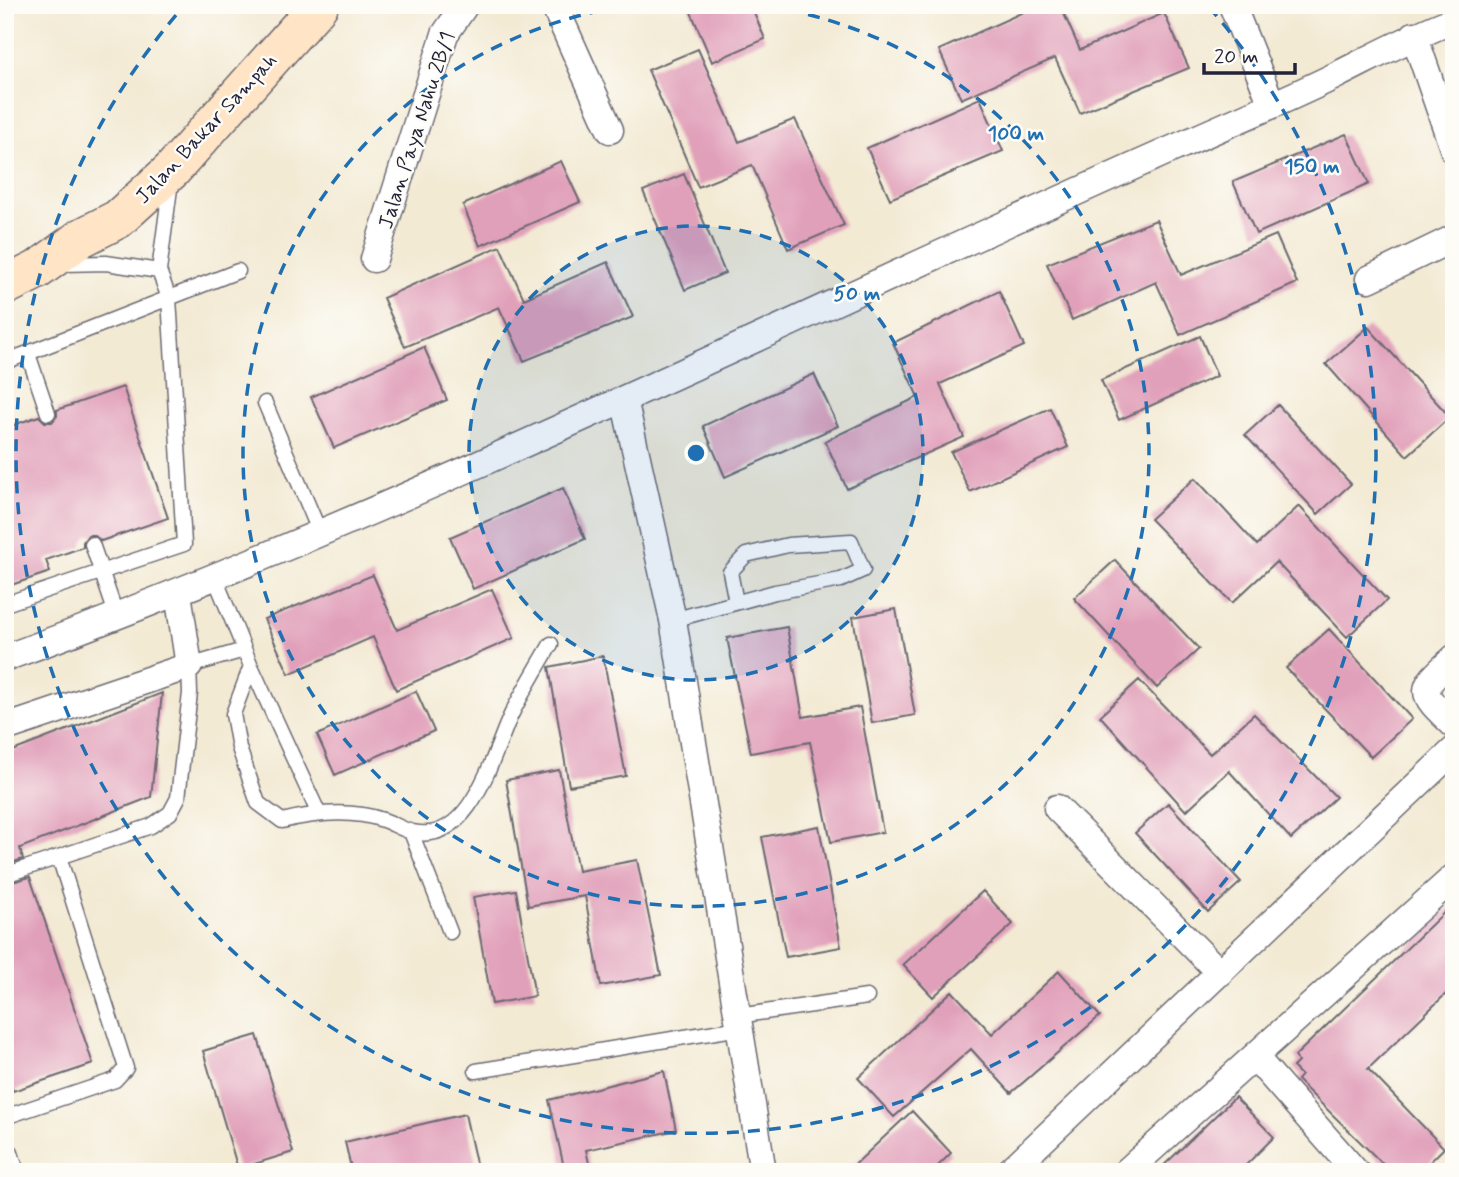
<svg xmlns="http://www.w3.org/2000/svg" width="1459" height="1177" font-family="Mynerve,sans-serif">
  <rect width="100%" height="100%" fill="#fdfcf7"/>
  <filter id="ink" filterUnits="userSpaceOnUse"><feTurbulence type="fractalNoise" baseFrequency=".0143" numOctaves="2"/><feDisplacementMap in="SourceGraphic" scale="14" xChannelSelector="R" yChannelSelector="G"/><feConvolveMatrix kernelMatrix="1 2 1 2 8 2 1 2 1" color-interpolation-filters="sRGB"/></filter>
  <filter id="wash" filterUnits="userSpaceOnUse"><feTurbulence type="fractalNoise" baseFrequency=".00686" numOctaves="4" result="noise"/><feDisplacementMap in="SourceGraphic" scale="28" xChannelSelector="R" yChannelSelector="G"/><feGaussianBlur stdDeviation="1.57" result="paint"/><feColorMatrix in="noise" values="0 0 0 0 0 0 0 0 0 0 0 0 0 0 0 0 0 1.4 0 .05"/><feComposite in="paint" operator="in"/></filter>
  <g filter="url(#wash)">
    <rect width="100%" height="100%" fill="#f3ead4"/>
    <g id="blocks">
      <path fill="#e1a0ba" d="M 688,5 L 751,5 L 765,39 L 712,62 Z
        M 1039,5 L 1060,5 L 1080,50 L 1164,13 L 1189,68 L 1080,113 L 1055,58 L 961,99 L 939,50 Z
        M 698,49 L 739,142 L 795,119 L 844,225 L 788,249 L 752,165 L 698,187 L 648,70 Z
        M 980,98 L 1003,151 L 890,199 L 867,148 Z
        M 1346,134 L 1369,184 L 1256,234 L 1233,182 Z
        M 561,161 L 580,202 L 480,246 L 463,205 Z
        M 684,174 L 725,273 L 685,290 L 643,191 Z
        M 1156,220 L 1181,275 L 1276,235 L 1297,283 L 1180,335 L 1156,282 L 1072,320 L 1047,264 Z
        M 500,246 L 524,299 L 608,262 L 633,317 L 524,361 L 499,307 L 405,347 L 383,298 Z
        M 999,291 L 1024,346 L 940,384 L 964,437 L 847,489 L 825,441 L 918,397 L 893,343 Z
        M 1368,327 L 1450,417 L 1407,456 L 1326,364 Z
        M 1200,336 L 1217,376 L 1119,420 L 1101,380 Z
        M 424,347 L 447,400 L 334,448 L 311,397 Z
        M 814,374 L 838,426 L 725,477 L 703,426 Z
        M 123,387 L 168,518 L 101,541 L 94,535 L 88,535 L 83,542 L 83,547 L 46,560 L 50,572 L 5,587 L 5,428 L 39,416 L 45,422 L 52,422 L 57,416 L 57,410 Z
        M 1278,405 L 1351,484 L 1318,514 L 1245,435 Z
        M 1050,408 L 1068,447 L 970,492 L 951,452 Z
        M 1195,478 L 1257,545 L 1299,506 L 1387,600 L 1347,637 L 1276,562 L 1232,603 L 1150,519 Z
        M 563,488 L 585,539 L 473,589 L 450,537 Z
        M 1115,560 L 1199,649 L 1157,688 L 1074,598 Z
        M 373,575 L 397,630 L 492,589 L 514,638 L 396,690 L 373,637 L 289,674 L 264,619 Z
        M 896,609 L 915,715 L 872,723 L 853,617 Z
        M 787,627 L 803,717 L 860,707 L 883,832 L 831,842 L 810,742 L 751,753 L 727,638 Z
        M 1329,629 L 1412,719 L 1371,757 L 1286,668 Z
        M 603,656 L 626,776 L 569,786 L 549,667 Z
        M 1139,680 L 1210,754 L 1254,714 L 1336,797 L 1291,839 L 1229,771 L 1186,811 L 1100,716 Z
        M 416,691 L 434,731 L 335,775 L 317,735 Z
        M 162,693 L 151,797 L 20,848 L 23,859 L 5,865 L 5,754 Z
        M 559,770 L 578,871 L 637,860 L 661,975 L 601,986 L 585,896 L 528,906 L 506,780 Z
        M 1168,803 L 1241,882 L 1208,912 L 1135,833 Z
        M 819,826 L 841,947 L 786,957 L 762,837 Z
        M 30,877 L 93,1064 L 13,1091 L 5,1067 L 5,884 Z
        M 516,890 L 535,996 L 492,1004 L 473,897 Z
        M 983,891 L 1013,924 L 933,997 L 903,965 Z
        M 1454,903 L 1454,986 L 1368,1069 L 1444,1148 L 1420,1172 L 1391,1172 L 1297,1080 L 1301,1075 L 1293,1067 L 1298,1062 L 1295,1056 Z
        M 1059,971 L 1100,1016 L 1011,1093 L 971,1049 L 894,1117 L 858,1078 L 952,991 L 992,1034 Z
        M 257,1035 L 293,1152 L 238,1169 L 203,1051 Z
        M 664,1071 L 676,1130 L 586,1150 L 591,1172 L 565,1172 L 549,1100 Z
        M 1235,1097 L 1274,1137 L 1239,1172 L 1157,1172 Z
        M 912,1111 L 951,1153 L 932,1172 L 847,1172 Z
        M 465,1114 L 478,1172 L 352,1172 L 345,1142 Z"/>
    </g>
  </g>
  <g filter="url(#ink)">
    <use href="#blocks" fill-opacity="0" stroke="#6b6871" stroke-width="2"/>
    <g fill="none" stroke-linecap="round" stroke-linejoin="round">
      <g stroke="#6b6871" stroke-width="17">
        <path id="service" d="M 63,264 L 106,263 L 159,271
          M 28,354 L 48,413
          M 5,362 L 238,271
          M 265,403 L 320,533
          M 92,544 L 117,617
          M 215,578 L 251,666 L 318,812
          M 5,604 L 184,544 L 169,298 L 159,271 L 171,181
          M 673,620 L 775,592 L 841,580 L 863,570 L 851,541 L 788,545 L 746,555 L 730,572 L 736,602
          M 251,666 L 233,714 L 239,748 L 258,803 L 282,821 C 314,813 351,809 383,820 C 393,823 402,830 413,832 C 471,846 493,753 511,715 C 523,691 537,668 551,644
          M 411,832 L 450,932
          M 5,875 L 151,826 L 170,813 L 178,798 L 190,693 L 189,666 L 244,650
          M 738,1016 L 867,997
          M 476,1071 L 740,1028
          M 5,1117 L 115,1080 L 126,1068 L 59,857"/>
      </g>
      <g stroke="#6b6871" stroke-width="29">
        <path id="minor" d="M 554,5 L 610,130
          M 1232,5 L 1272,105
          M 1414,35 L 1454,151
          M 374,259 L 445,34 L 465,5
          M 1369,279 L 1454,238
          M 624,399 L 673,620 L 763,1172
          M 5,658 C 409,510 794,316 1186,143 C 1237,120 1289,99 1339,74 C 1377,55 1414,35 1454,20
          M 1454,658 C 1417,691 1419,692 1454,725
          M 5,728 L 189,666 L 178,593
          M 1057,808 L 1220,973
          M 1255,1057 L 1356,1172
          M 5,1154 L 11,1172
          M 1009,1172 L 1454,750
          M 1126,1172 L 1454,877"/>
      </g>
      <g stroke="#6b6871" stroke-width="41">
        <path id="secondary" d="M 5,286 L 37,270 L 81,238 L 118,219 L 172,170 L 319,5"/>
      </g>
      <use href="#service" stroke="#fff" stroke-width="14"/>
      <use href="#minor" stroke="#fff" stroke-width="26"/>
      <use href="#secondary" stroke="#ffe4c6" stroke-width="38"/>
    </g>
  </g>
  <circle cx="696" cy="453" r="227" fill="#1f6fb2" fill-opacity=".12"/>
  <g fill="none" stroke="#1f6fb2" stroke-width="3.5" stroke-dasharray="12 9">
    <circle cx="696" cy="453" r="227"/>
    <path d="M767 6A453 453 0 1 1 625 6"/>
    <path d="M1209 7A680 680 0 1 1 183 7"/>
  </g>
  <g text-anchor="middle" stroke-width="5" stroke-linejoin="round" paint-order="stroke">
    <g font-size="21" fill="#22223b" stroke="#fdfcf7">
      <text transform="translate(206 128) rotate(-47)" y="7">Jalan Bakar Sampah</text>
      <text transform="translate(416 130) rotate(-72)" y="7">Jalan Paya Nahu 2B/1</text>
    </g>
  </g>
  <circle cx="696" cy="453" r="10" fill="#1f6fb2" stroke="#fdfcf7" stroke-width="3.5"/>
  <g font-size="21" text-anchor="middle" font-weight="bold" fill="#1f6fb2" stroke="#fdfcf7" stroke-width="5" stroke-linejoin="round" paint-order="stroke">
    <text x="1016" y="140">100 m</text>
    <text x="1312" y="173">150 m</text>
    <text x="857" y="300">50 m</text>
  </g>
  <rect width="1459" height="1177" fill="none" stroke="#fdfcf7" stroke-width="28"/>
  <path d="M1204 63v10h91v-10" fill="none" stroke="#22223b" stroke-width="3.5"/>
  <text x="1214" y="63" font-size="21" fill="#22223b" stroke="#fdfcf7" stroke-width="5" paint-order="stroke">20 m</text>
</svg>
